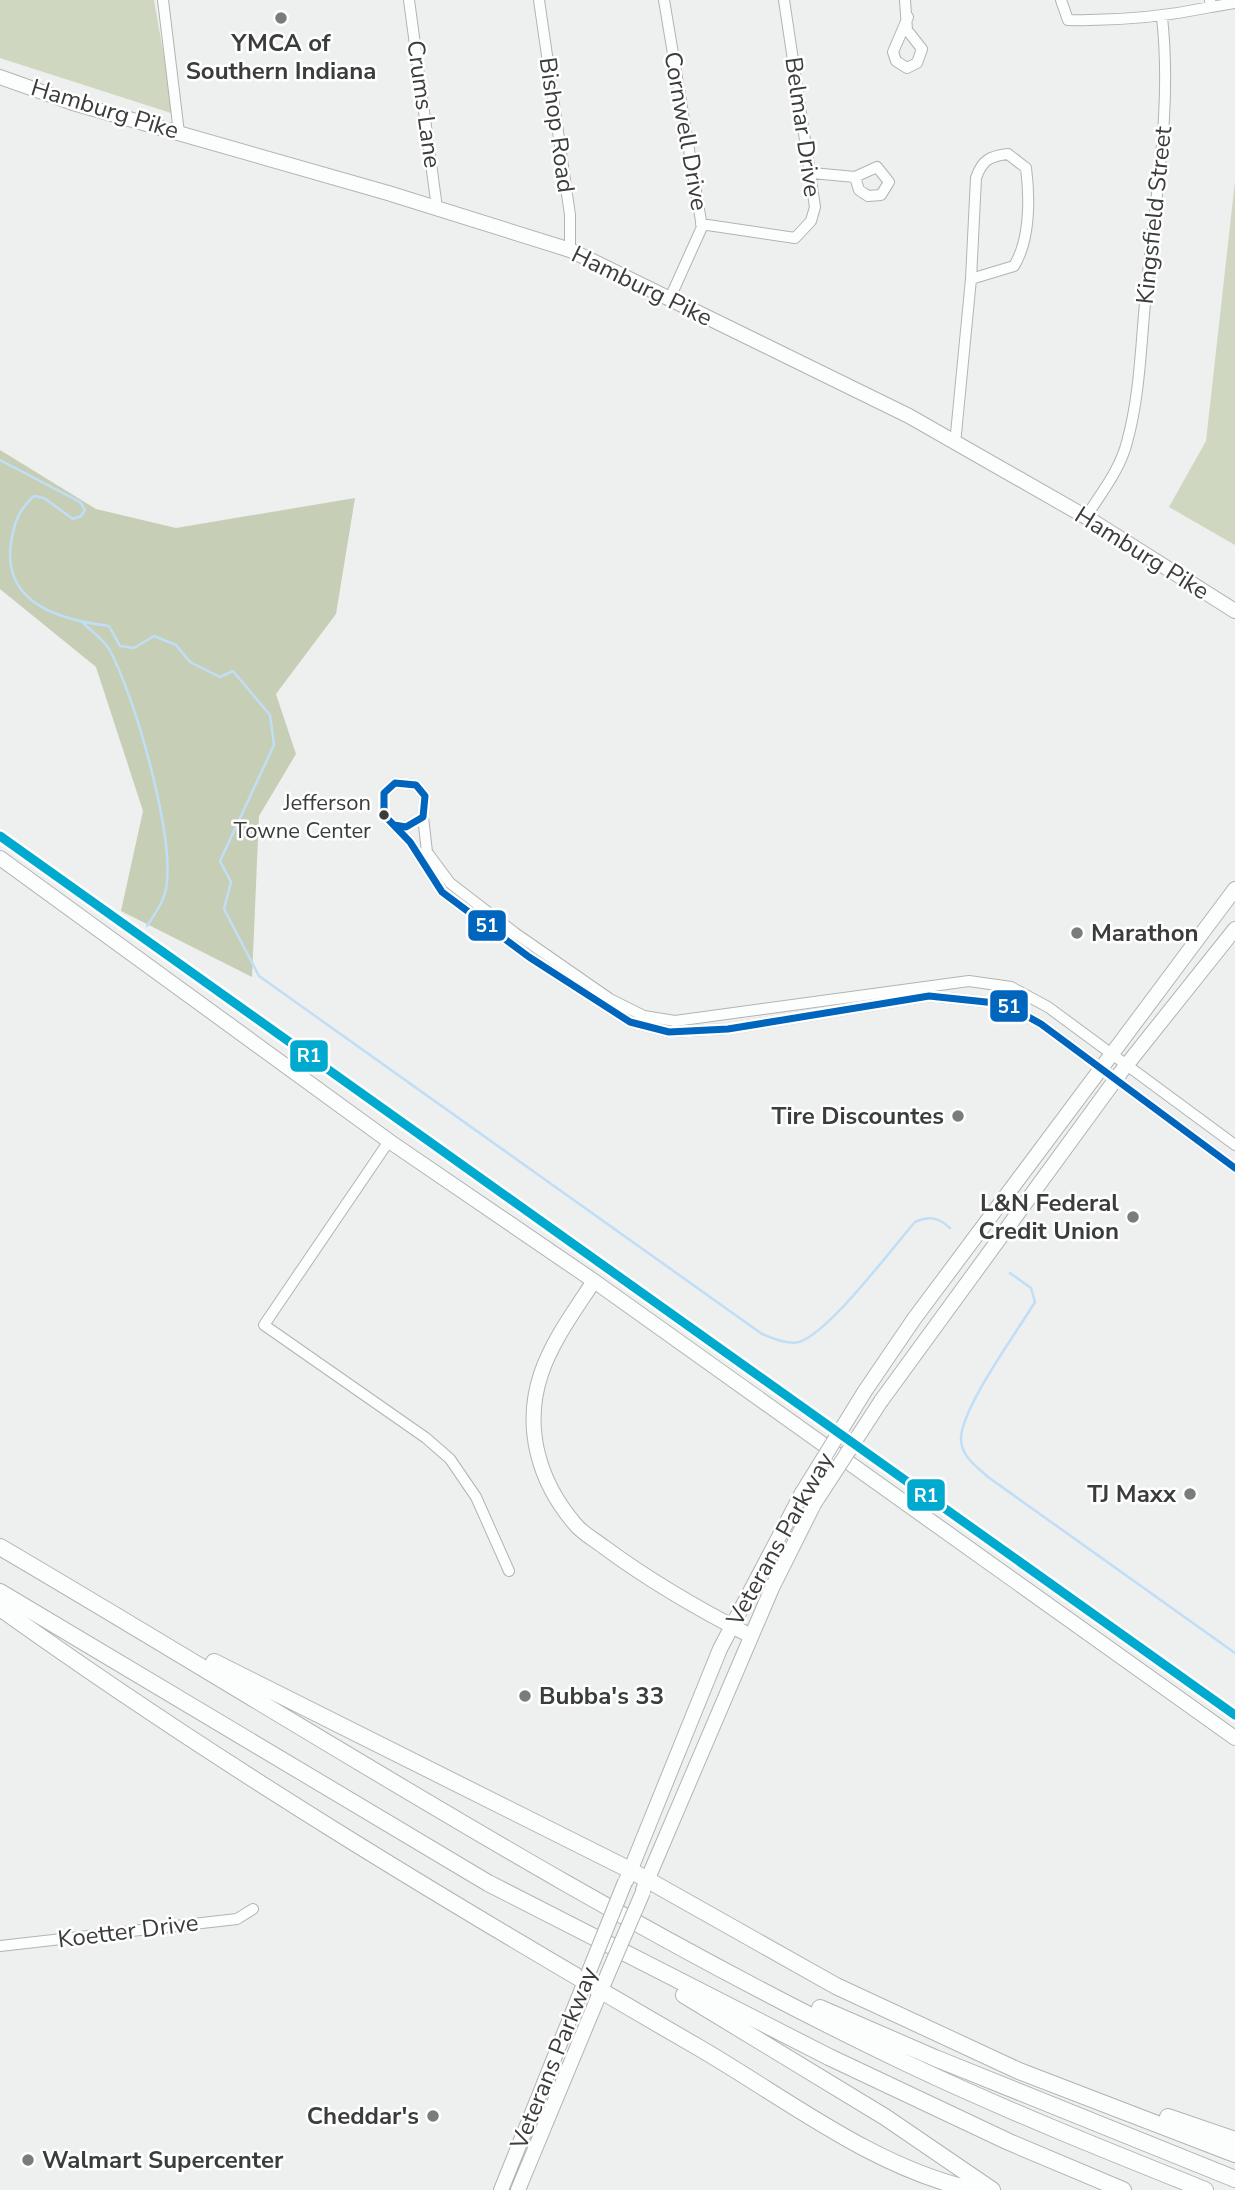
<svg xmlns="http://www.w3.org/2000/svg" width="1235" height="2190" font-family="'Nunito Sans',sans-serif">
  <rect width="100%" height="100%" fill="#eeefef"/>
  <path fill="#d0d7c0" d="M 0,0 L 154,0 L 174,114 L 0,58 Z
    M 1235,181 L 1235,545 L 1169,507 L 1206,441 Z"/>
  <path fill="#c6cfb5" d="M 0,450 L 96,509 L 176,528 L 355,498 L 336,614 L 276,694 L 296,754 L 259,816 L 252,977 L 121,911 L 143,811 L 96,667 L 0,589 Z"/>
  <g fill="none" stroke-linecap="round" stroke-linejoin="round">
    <path stroke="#c0def6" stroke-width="2.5" d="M 0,460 L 80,502 L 85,510 L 81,516 L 73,519 L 44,498 L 34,496 C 19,509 14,523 11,543 C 2,604 61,620 109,626 L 120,646 L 134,648 L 154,636 L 176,645 L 190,662 L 220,677 L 233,671 L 270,715 L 274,745 L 220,861 L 231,882 L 224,909 L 259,976 L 762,1334 C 772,1338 788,1345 799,1342 C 829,1333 892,1248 915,1222 C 929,1216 938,1217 950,1228
      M 82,622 C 90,630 103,639 109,649 C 135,696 172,828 167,882 C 166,899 156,912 147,926
      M 1010,1273 L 1031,1288 L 1035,1302 C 1017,1332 961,1408 961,1439 C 961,1456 976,1466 988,1477 L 1235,1653"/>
    <g stroke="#b3b3b3" stroke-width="12">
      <path id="minor" d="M 163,0 L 179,133
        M 409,0 L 437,208
        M 539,0 L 570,215 L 570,250
        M 664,0 L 702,227 L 670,298
        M 905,0 L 907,30 L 922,49 L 917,63 L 907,68 L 896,61 L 893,52 L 908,17
        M 1061,0 L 1068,20 C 1117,21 1163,17 1211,7 L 1210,0
        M 1211,7 L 1235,3
        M 812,173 L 855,177 L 877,167 L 889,182 L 881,195 L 868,196 L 859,190 L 855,177
        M 701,224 L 795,238 L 811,221 L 815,207 L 784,0
        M 955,444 L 971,279 L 976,178 C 982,160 990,156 1008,154 L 1026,168 C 1030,199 1030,240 1014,266 L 971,279
        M 1086,517 C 1101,493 1120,470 1127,442 C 1141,392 1141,335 1147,283 C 1156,191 1172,109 1162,17
        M 423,817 L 427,852 L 450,883 L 515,933 L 610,999 L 644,1016 L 675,1021 L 969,981 L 1011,987 L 1048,1007 L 1235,1145
        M 394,825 L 406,827 L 423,817 L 425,796 L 416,785 L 395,783 L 384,793 L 384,815 L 410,842 L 442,892 L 529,957 L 630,1022 L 669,1032 L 728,1029 L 929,996 L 1005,1004 L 1041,1024 L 1235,1168
        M 389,1141 L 264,1325 L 426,1438 L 450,1459 L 476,1497 L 509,1571
        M 0,1946 L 237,1919 L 253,1909"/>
    </g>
    <g stroke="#b3b3b3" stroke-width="16">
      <path id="major" d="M 0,77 L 73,103 L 388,193 L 570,250 L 909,416 L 1086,517 L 1235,611
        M 0,858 L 389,1141 L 594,1281 L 1235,1738
        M 594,1281 C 575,1310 552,1341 541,1374 C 523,1428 539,1482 575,1524 C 582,1533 595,1540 604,1547 C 650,1581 700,1610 751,1636
        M 865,1391 L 914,1319 L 1235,889
        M 881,1401 L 1121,1072 L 1235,929
        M 626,1881 L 720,1649 L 802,1493
        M 643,1890 L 772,1588 L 814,1504
        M 501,2190 L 588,1974
        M 518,2190 L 604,1983"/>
    </g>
    <g stroke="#b3b3b3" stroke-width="18">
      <path id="highway" d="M 0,1547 C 300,1723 594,1914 908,2064 C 1005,2110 1105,2150 1205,2190
        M 0,1592 L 488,1883 L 829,2057 L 1009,2142 L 1123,2190
        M 0,1608 C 222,1767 459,1909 696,2046 C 786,2098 870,2166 973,2190
        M 214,1662 L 630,1870 L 836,1986 L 1019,2071 L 1235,2154
        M 684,1995 L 885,2117 L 992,2190
        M 820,2008 L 935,2058 L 1235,2179
        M 1168,2117 L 1235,2140"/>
    </g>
    <use href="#minor" stroke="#fcfdfd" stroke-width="10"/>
    <use href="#major" stroke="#fcfdfd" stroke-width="14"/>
    <use href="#highway" stroke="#fcfdfd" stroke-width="16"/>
    <g stroke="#b3b3b3" stroke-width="16" stroke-linecap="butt">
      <path id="major-bridge" d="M 802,1493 L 865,1391
        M 814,1504 L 881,1401
        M 588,1974 L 625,1882
        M 604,1983 L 643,1892"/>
    </g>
    <use href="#major-bridge" stroke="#fcfdfd" stroke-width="14"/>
    <g stroke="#fff" stroke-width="12">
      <path id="bus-1" d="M 394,825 L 406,827 L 423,817 L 425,796 L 416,785 L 395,783 L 384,793 L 384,815 L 410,842 L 442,892 L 529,957 L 630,1022 L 669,1032 L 728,1029 L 929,996 L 1005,1004 L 1041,1024 L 1235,1168"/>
    </g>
    <use href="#bus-1" stroke="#0065bd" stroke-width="7"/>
    <g stroke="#fff" stroke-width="14">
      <path id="rail-1" d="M 0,836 L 1235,1715"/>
    </g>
    <use href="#rail-1" stroke="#00a9ce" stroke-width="9"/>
  </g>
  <g fill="#7a7b7b" stroke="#fff" stroke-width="2.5">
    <circle cx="281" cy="18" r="7"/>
    <circle cx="1077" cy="933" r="7"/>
    <circle cx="958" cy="1116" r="7"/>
    <circle cx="1133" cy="1217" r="7"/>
    <circle cx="1190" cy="1494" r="7"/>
    <circle cx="525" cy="1696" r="7"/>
    <circle cx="433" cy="2116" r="7"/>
    <circle cx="28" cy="2160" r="7"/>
  </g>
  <circle fill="#3b3c3c" stroke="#fff" stroke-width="2.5" cx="384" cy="815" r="6"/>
  <g text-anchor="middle" stroke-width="5" stroke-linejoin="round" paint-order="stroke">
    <g font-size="22" fill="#3b3c3c" stroke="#fff" text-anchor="end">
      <text x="371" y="810">Jefferson<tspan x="371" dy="28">Towne Center</tspan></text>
    </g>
    <g font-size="24" font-weight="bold" fill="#3b3c3c" stroke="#fff" text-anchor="end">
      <text x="281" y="51" text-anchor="middle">YMCA of<tspan x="281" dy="28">Southern Indiana</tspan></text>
      <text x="1091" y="941" text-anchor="start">Marathon</text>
      <text x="944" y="1124">Tire Discountes</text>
      <text x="1119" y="1211">L&amp;N Federal<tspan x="1119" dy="28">Credit Union</tspan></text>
      <text x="1176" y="1502">TJ Maxx</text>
      <text x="539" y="1704" text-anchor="start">Bubba's 33</text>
      <text x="419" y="2124">Cheddar's</text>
      <text x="42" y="2168" text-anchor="start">Walmart Supercenter</text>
    </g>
    <g font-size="24" fill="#3b3c3c" stroke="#fff">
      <text transform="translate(424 104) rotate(82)" y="8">Crums Lane</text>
      <text transform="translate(105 109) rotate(17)" y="8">Hamburg Pike</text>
      <text transform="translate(557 125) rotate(82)" y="8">Bishop Road</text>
      <text transform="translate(803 127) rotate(82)" y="8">Belmar Drive</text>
      <text transform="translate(686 131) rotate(80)" y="8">Cornwell Drive</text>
      <text transform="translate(1154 215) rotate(-84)" y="8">Kingsfield Street</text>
      <text transform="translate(642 286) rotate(26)" y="8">Hamburg Pike</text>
      <text transform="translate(1142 553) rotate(32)" y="8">Hamburg Pike</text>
      <text transform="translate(780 1539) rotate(-61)" y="8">Veterans Parkway</text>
      <text transform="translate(128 1931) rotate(-7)" y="8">Koetter Drive</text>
      <text transform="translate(554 2058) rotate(-68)" y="8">Veterans Parkway</text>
    </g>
  </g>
  <g stroke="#fff" stroke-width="2.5">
    <rect x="467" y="909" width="40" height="33" rx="7" fill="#0065bd"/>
    <rect x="989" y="989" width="40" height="34" rx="7" fill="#0065bd"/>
    <rect x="289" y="1039" width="40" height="34" rx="7" fill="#00a9ce"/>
    <rect x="906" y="1478" width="40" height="34" rx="7" fill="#00a9ce"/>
  </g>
  <g font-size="19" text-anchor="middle" font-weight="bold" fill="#fff">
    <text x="487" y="932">51</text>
    <text x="1009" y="1013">51</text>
    <text x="309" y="1062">R1</text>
    <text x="926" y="1502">R1</text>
  </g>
</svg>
